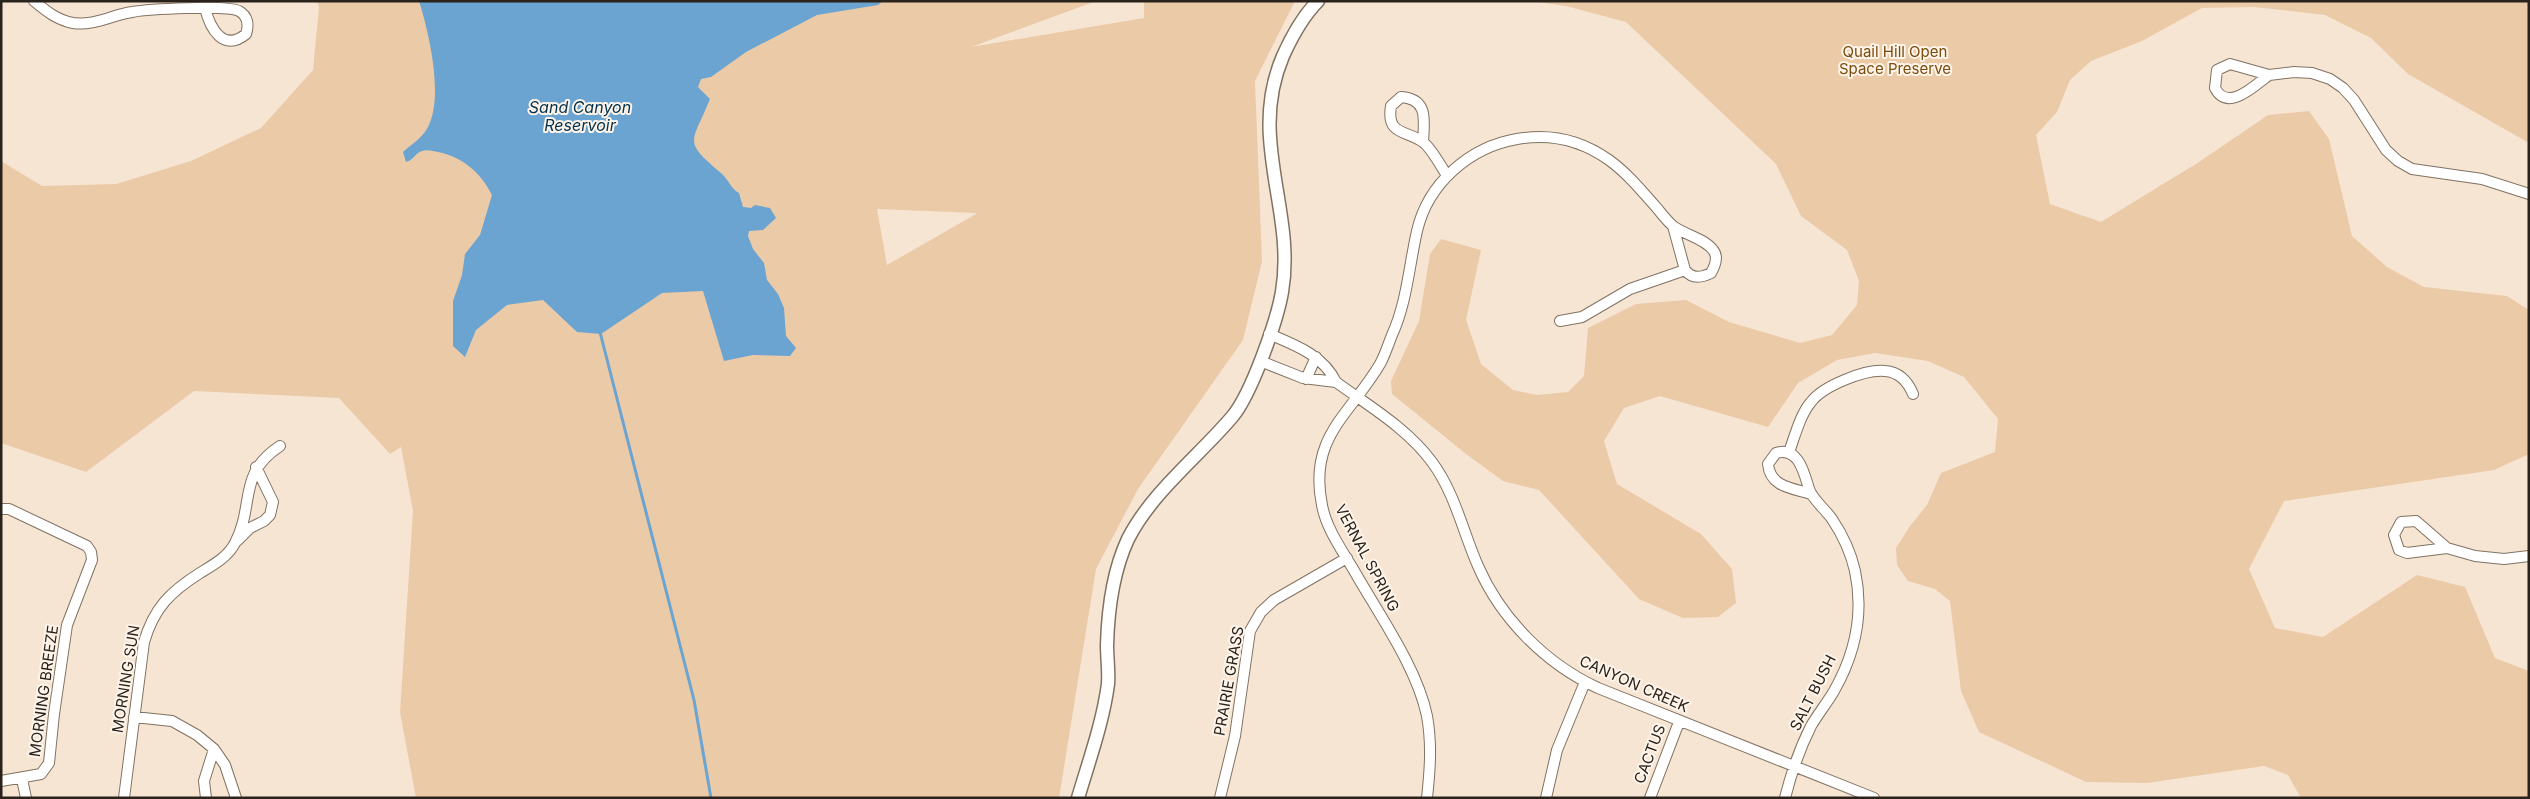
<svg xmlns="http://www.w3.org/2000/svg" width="2530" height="799" font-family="Inter,sans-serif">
  <rect width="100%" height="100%" fill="#f7e5d3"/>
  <path fill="#ebcaa8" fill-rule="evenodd" d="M 317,1 L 1096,1 L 971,47 L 1144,18 L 1144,1 L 1295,1 L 1255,81 L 1262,261 L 1243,340 L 1138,489 L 1096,569 L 1059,798 L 416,798 L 400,712 L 413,511 L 401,447 L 390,454 L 339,398 L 194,391 L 86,472 L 1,443 L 1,161 L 42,186 L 116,184 L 191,161 L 261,128 L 313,70 L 319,7 ZM 877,209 L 976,213 L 976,214 L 887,265 Z
    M 1530,1 L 2529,1 L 2529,143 L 2408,74 L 2371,38 L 2325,15 L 2254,7 L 2202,8 L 2142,41 L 2091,61 L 2070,80 L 2057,112 L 2036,135 L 2050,204 L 2101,222 L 2199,162 L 2268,115 L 2309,111 L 2329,139 L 2352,236 L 2387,267 L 2424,287 L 2507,296 L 2529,310 L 2529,454 L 2494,470 L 2284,501 L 2249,569 L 2275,628 L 2323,637 L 2417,575 L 2465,587 L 2495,658 L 2529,671 L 2529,798 L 2301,798 L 2288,775 L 2264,766 L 2147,783 L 2086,782 L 1979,732 L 1961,691 L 1950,601 L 1935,589 L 1908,581 L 1897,565 L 1896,548 L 1910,526 L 1927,505 L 1941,473 L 1995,452 L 1998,419 L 1964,377 L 1928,361 L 1875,353 L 1837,360 L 1798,383 L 1768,427 L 1660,396 L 1624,408 L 1604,441 L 1617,484 L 1701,534 L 1732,569 L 1736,603 L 1718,617 L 1683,618 L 1639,599 L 1539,490 L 1503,481 L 1466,454 L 1392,394 L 1391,381 L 1419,321 L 1430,254 L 1441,239 L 1481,250 L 1466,320 L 1481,364 L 1513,390 L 1537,395 L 1568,392 L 1584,376 L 1588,328 L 1636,304 L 1686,300 L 1729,322 L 1800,343 L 1832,335 L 1857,305 L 1859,281 L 1847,250 L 1801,216 L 1776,164 L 1626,22 L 1566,6 Z"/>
  <path fill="#6ba4d0" d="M 419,1 L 883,1 L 878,5 L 817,15 L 746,52 L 711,77 L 701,79 L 698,87 L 710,99 C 692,144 682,140 721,173 C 729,180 731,189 739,193 L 743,207 L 751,208 L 755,205 L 770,208 L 776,218 L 763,230 L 749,231 L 748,236 L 753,249 L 764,263 L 767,280 L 778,294 L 784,308 L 786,336 L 796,348 L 790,356 L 753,355 L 724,361 L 703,291 L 662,293 L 601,334 L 577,332 L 543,300 L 507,305 L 476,330 L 465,357 L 453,346 L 453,301 L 462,275 L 465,254 L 480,235 L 492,195 C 481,173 463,157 438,152 C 433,151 427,149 422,151 C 415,153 414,160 406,162 L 403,152 C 412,144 422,138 428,127 C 444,96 429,33 419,1 Z"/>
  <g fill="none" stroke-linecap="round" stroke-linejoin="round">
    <path stroke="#6ba4d0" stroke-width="3" d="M 600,332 L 694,700 L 711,798"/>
    <g stroke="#817262" stroke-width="12">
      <path id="minor" d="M 34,1 C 46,11 57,20 73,23 C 94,26 112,15 132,12 C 148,9 227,5 239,11 C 248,16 249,25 246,34 C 223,53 210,28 205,8
        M 2269,75 C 2255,85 2228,113 2215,88 L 2217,70 L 2230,64 L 2269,75 L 2294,72 L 2312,73 L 2330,79 L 2343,88 L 2354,100 L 2386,150 L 2398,161 L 2412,169 L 2482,179 L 2529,194
        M 1423,142 C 1424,121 1429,99 1401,97 L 1391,106 C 1386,136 1407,130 1423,142 C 1432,149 1440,165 1446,174
        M 1560,321 L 1582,317 L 1630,289 L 1685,270
        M 1269,334 C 1295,345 1323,355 1336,382 C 1369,406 1408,429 1432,462 C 1455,493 1463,532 1478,566 C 1501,619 1546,664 1598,688 L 1874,798
        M 1260,361 L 1303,378 L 1336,382
        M 1306,379 L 1316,357
        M 1789,452 C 1795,436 1800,415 1811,402 C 1823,386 1865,369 1885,371 C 1899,372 1908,382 1913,394
        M 1,509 L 9,509 L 87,546 L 91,552 L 92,560 L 67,625 L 54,714 L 49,763 L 41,774 L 1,781
        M 237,541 L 250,528 L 264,521 L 270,515 L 273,502 L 256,467
        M 2447,548 L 2416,521 L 2401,522 L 2394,535 L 2399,550 L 2407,553 L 2447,548 L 2475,556 L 2504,559 L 2529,556
        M 134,717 L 172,721 L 197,735 L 214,749 L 225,765 L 236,798
        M 22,779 L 26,798
        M 124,798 L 144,642 C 154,608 170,592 200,573 C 213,565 228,557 235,543 C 255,505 237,474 280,446
        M 206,798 L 204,781 L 214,749
        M 1220,798 L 1235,736 L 1250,631 L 1261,612 L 1274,600 L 1347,558
        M 1427,798 C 1430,770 1432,744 1427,716 C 1417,668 1380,616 1356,574 C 1344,553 1326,529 1322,505 C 1308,437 1350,415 1380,364 C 1385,355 1388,345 1392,335 C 1407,302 1409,266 1417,231 C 1428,183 1470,147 1517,139 C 1551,133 1581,140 1609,160 C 1627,173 1641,190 1656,207 C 1661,213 1667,221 1673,226 C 1685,235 1704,238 1713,250 C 1719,257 1715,266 1711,273 C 1701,278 1692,279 1685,270 L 1673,226
        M 1546,798 L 1557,750 L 1585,682
        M 1650,798 L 1679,722
        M 1785,798 C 1791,774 1800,748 1811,726 C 1818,714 1827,703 1834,691 C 1855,654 1864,613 1855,571 C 1851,553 1842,534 1832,519 C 1825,509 1813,500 1809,489 C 1804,472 1798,446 1776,453 L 1768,464 C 1770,487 1792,488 1811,494"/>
    </g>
    <g stroke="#817262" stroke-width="15">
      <path id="tertiary" d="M 1078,798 C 1089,761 1103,722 1108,684 C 1109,671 1107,658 1107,645 C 1108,610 1113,571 1128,539 C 1152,492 1198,457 1232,417 C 1251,395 1277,321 1282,292 C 1296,210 1247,140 1283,56 C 1292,36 1302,17 1318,1"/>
    </g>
    <use href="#minor" stroke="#fff" stroke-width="10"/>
    <use href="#tertiary" stroke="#fff" stroke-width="12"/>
  </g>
  <g text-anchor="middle" stroke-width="4" stroke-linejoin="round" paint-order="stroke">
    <g font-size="15" fill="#7a4c0d" stroke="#fff4e9">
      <text x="1895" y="57">Quail Hill Open<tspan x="1895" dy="17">Space Preserve</tspan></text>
    </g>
    <g font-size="15" fill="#29231c" stroke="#fff4e9">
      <text transform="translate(1367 558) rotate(62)" y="5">VERNAL SPRING</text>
      <text transform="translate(126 679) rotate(-81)" y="5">MORNING SUN</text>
      <text transform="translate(1229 681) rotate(-80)" y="5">PRAIRIE GRASS</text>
      <text transform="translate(1634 684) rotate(24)" y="5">CANYON CREEK</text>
      <text transform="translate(44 691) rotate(-82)" y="5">MORNING BREEZE</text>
      <text transform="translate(1813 693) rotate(-63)" y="5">SALT BUSH</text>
      <text transform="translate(1650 754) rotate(-69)" y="5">CACTUS</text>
    </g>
    <g font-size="16" font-style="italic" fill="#02324f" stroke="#fff4e9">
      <text x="580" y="113">Sand Canyon<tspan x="580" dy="18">Reservoir</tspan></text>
    </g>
  </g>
  <rect width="2530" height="799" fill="none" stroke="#29231c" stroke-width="5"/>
</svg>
